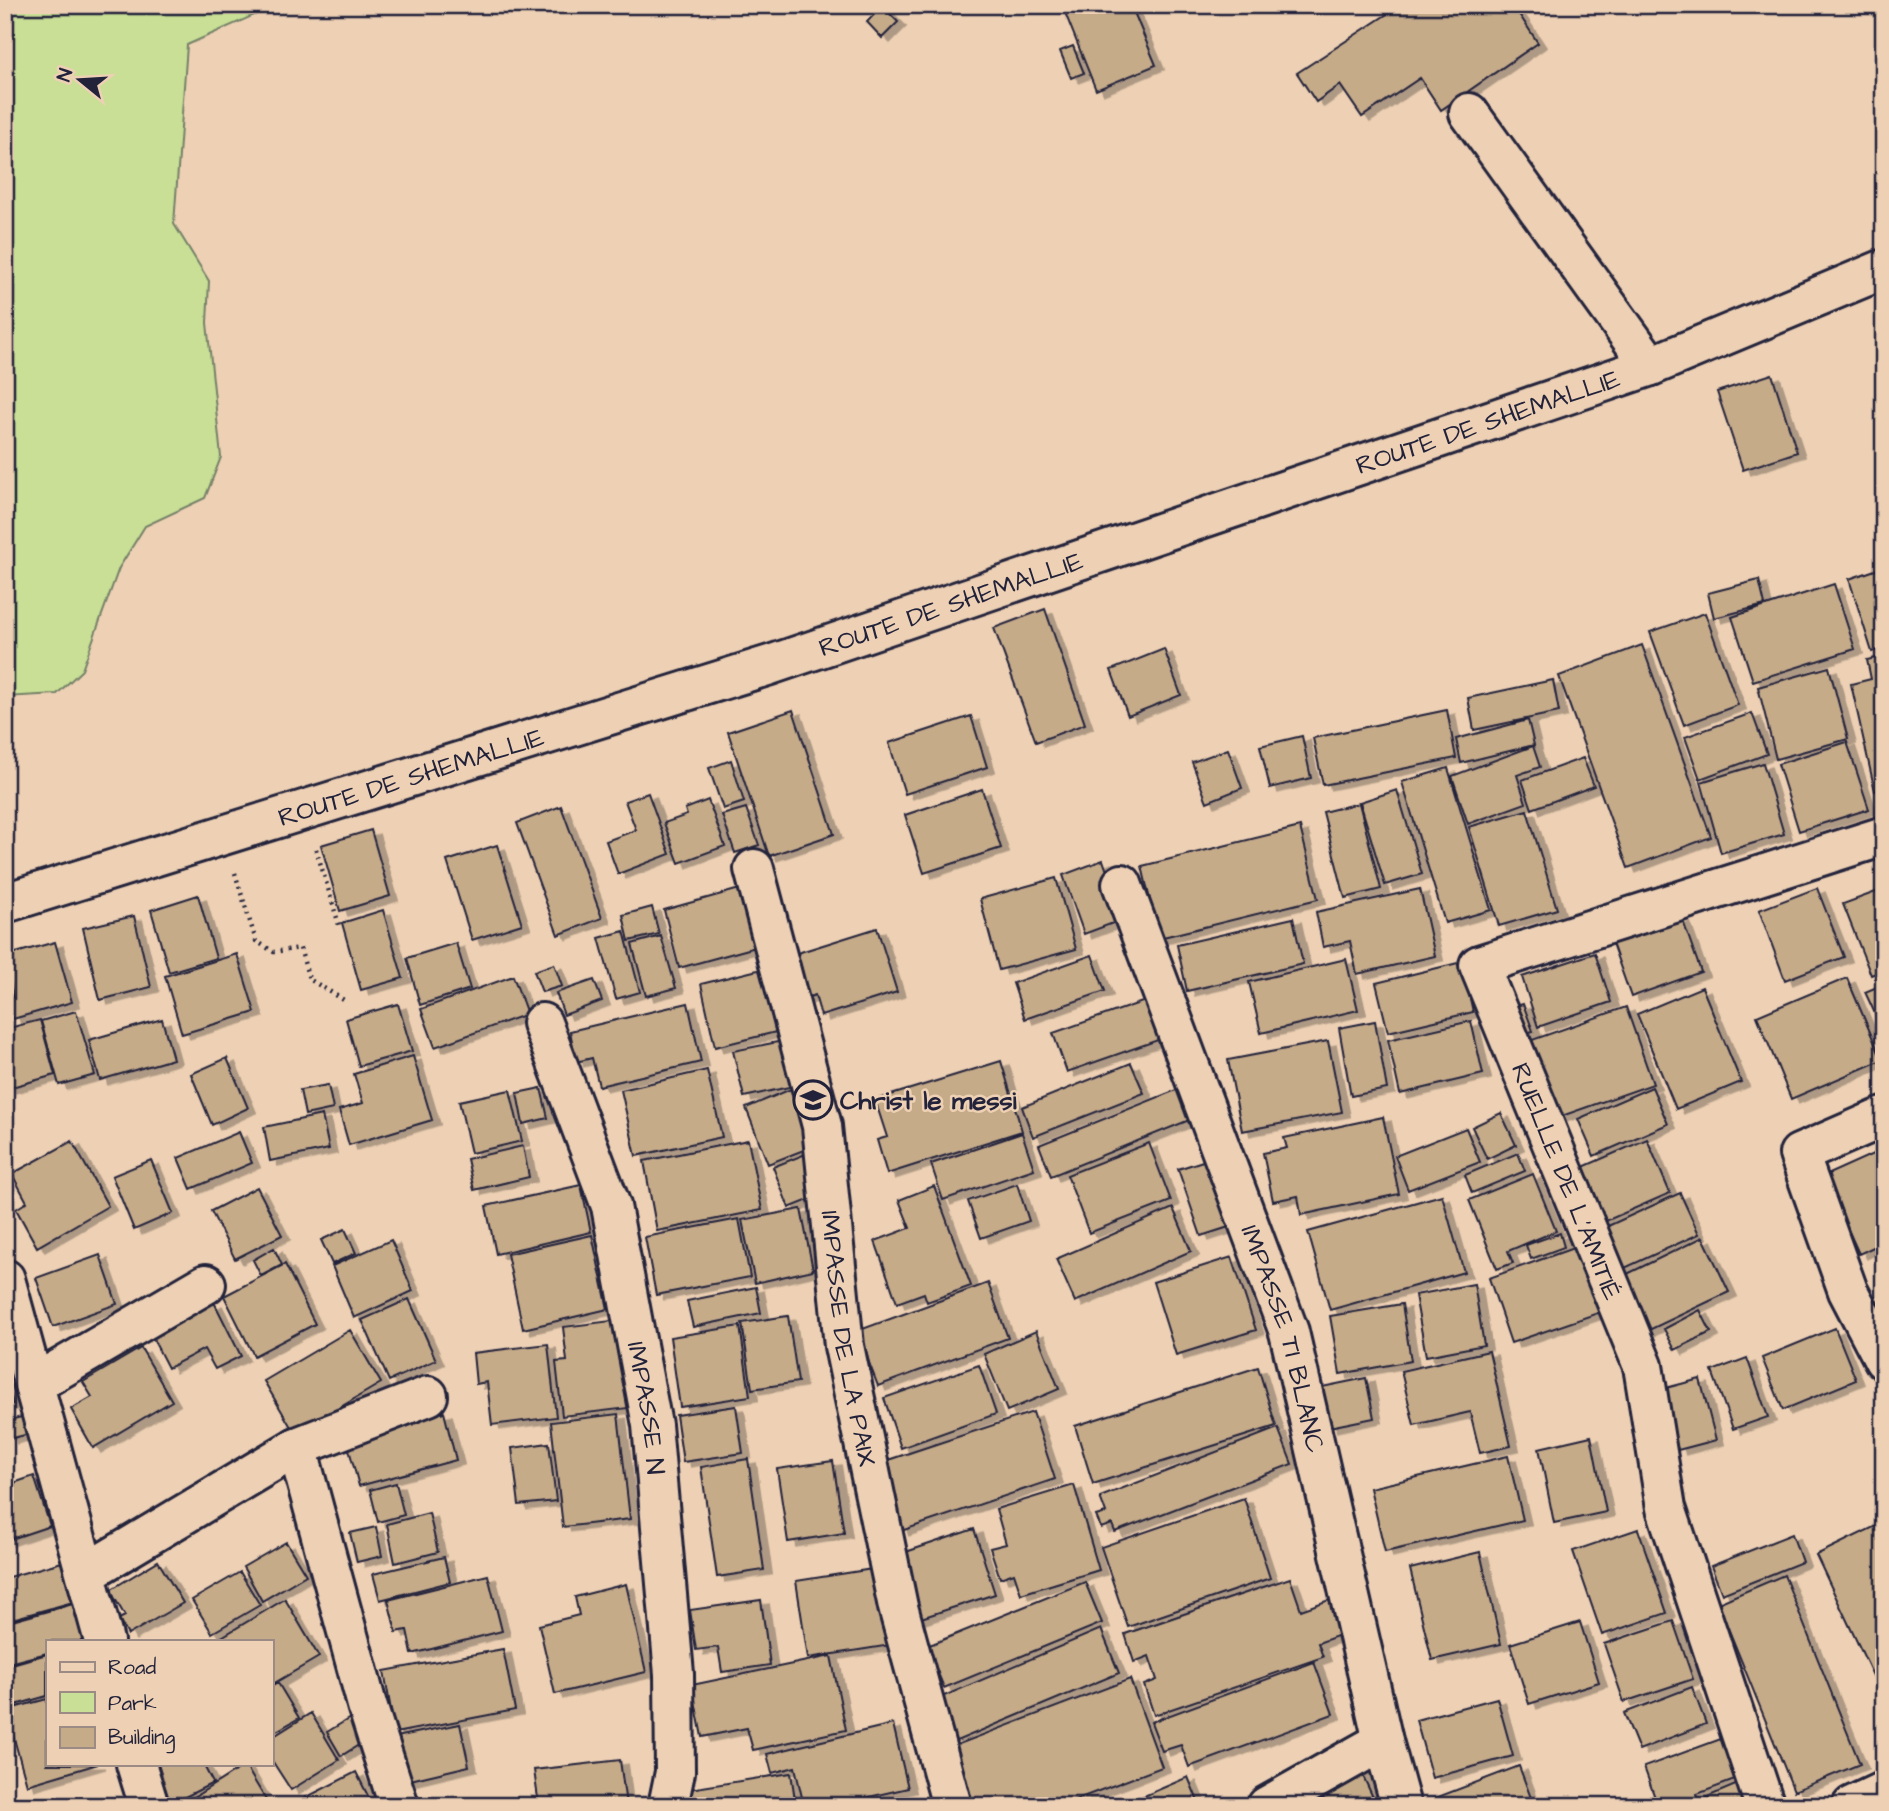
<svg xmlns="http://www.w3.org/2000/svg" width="1889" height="1811" font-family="'Architects Daughter',sans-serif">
  <defs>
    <filter id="shadow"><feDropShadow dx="8" dy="4.5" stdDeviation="0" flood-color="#0004"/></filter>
  </defs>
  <rect width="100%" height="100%" fill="#eed1b4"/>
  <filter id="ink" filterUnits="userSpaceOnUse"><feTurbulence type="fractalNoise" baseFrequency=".0143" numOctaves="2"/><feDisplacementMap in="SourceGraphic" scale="14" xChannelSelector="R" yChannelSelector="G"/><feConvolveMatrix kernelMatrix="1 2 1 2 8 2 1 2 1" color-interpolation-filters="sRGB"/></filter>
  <g filter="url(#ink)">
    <path fill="#c8df95" stroke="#758068" stroke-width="2" d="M 5,5 L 277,5 L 187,45 L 174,224 L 209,281 L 207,323 L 221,457 L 205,498 L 145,526 L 119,568 L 82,670 L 57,694 L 5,697 Z"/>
    <path fill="#c6ab89" stroke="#22223b" stroke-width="2" filter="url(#shadow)" d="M 1062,5 L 1131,5 L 1156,65 L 1096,90 Z
      M 1401,5 L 1513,5 L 1538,43 L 1441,110 L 1420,78 L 1362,117 L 1340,85 L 1316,102 L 1297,73 Z
      M 882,6 L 898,22 L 882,38 L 867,22 Z
      M 1073,46 L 1084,73 L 1071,78 L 1060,51 Z
      M 1772,374 L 1797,452 L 1743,470 L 1717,392 Z
      M 1884,567 L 1884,648 L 1872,652 L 1849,579 Z
      M 1759,580 L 1765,605 L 1714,618 L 1708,593 Z
      M 1834,584 L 1855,649 L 1753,681 L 1732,617 Z
      M 1045,609 L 1085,724 L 1036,742 L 994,628 Z
      M 1705,613 L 1738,705 L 1684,725 L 1650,632 Z
      M 1642,645 L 1711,837 L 1628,868 L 1559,676 Z
      M 1164,649 L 1181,695 L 1128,716 L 1111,670 Z
      M 1884,656 L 1884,789 L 1875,791 L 1851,684 L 1871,679 L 1867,660 Z
      M 1829,667 L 1848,739 L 1776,759 L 1758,687 Z
      M 1553,680 L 1559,712 L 1474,730 L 1468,698 Z
      M 793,710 L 834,834 L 769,856 L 728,732 Z
      M 1447,710 L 1456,758 L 1323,785 L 1313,738 Z
      M 1752,713 L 1767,754 L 1700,779 L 1685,737 Z
      M 971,716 L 987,767 L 905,794 L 889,743 Z
      M 1528,720 L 1534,745 L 1461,763 L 1456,739 Z
      M 1302,736 L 1311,778 L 1270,788 L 1260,746 Z
      M 1847,742 L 1869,809 L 1799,831 L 1778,764 Z
      M 1533,746 L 1540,767 L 1517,775 L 1526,803 L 1468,824 L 1452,776 Z
      M 1228,749 L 1242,788 L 1207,802 L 1192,762 Z
      M 1583,758 L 1594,786 L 1532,809 L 1522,780 Z
      M 731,760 L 744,802 L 723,809 L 709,768 Z
      M 1763,763 L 1784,834 L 1721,853 L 1701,782 Z
      M 1448,768 L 1491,910 L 1445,923 L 1402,782 Z
      M 982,789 L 1001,848 L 924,873 L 905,815 Z
      M 1397,790 L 1422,874 L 1385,885 L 1360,802 Z
      M 648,793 L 670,854 L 618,874 L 606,841 L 636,830 L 625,801 Z
      M 708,800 L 725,846 L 679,863 L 664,823 L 687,815 L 685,809 Z
      M 1359,803 L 1381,889 L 1345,898 L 1323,812 Z
      M 561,806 L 602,918 L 558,935 L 517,823 Z
      M 746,808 L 759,845 L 735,853 L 722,815 Z
      M 1527,810 L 1557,909 L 1499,926 L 1469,827 Z
      M 1300,827 L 1318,899 L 1159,938 L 1142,866 Z
      M 371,830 L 390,896 L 340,911 L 321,845 Z
      M 497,845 L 522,924 L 472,940 L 447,861 Z
      M 1103,860 L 1124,919 L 1084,934 L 1063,875 Z
      M 1056,878 L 1076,949 L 999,970 L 980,899 Z
      M 747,887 L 763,945 L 679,968 L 664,910 Z
      M 1817,888 L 1844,957 L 1785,980 L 1759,910 Z
      M 1420,889 L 1435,956 L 1357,974 L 1350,941 L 1323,947 L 1316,912 Z
      M 1884,889 L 1884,970 L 1871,975 L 1843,904 Z
      M 198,895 L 216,958 L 169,972 L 151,910 Z
      M 652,907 L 659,934 L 629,941 L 623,915 Z
      M 383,910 L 403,978 L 361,990 L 342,923 Z
      M 134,916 L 151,987 L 100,1000 L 83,928 Z
      M 1293,918 L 1303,964 L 1187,991 L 1177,945 Z
      M 1682,918 L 1701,972 L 1631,997 L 1612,943 Z
      M 877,928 L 897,992 L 821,1016 L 815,995 L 804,999 L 791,955 Z
      M 624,931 L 640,992 L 616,999 L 599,938 Z
      M 661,936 L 676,988 L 646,996 L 632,944 Z
      M 55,942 L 72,1002 L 13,1019 L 7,999 L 13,997 L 5,956 Z
      M 456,943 L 470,989 L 420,1005 L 407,958 Z
      M 1595,953 L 1611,1002 L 1538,1027 L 1522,977 Z
      M 237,954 L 255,1012 L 182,1034 L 165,976 Z
      M 1092,955 L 1105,991 L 1025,1019 L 1013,983 Z
      M 1346,959 L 1358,1010 L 1261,1033 L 1249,982 Z
      M 1462,962 L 1473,1012 L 1388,1032 L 1376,983 Z
      M 554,964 L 562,986 L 542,992 L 534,971 Z
      M 762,969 L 776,1032 L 715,1047 L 701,984 Z
      M 513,976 L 527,1014 L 435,1047 L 421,1009 Z
      M 1847,978 L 1882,1060 L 1791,1099 L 1757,1016 Z
      M 594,980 L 602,1001 L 564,1015 L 556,993 Z
      M 1884,984 L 1884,1033 L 1865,992 Z
      M 1702,987 L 1741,1082 L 1676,1109 L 1637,1014 Z
      M 1148,1000 L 1161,1039 L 1067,1072 L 1053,1033 Z
      M 688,1003 L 701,1062 L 599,1086 L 592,1058 L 576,1062 L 570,1031 Z
      M 398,1004 L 412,1051 L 359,1066 L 346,1019 Z
      M 1523,1004 L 1533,1031 L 1515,1036 L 1506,1009 Z
      M 1626,1007 L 1653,1084 L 1559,1117 L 1532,1040 Z
      M 76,1011 L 95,1075 L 59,1085 L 41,1021 Z
      M 162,1019 L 173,1059 L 100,1080 L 89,1040 Z
      M 40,1020 L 55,1075 L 8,1088 L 5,1077 L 5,1029 Z
      M 1375,1021 L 1387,1089 L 1351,1096 L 1339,1028 Z
      M 1471,1021 L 1483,1074 L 1400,1094 L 1388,1040 Z
      M 788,1040 L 798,1085 L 744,1097 L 733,1051 Z
      M 1328,1041 L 1342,1112 L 1242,1131 L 1228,1060 Z
      M 413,1056 L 432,1120 L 349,1145 L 339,1110 L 363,1103 L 354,1074 Z
      M 227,1058 L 248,1108 L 212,1125 L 191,1074 Z
      M 1001,1061 L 1022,1131 L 887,1174 L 877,1140 L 887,1137 L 875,1100 Z
      M 1131,1063 L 1144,1093 L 1033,1137 L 1022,1107 Z
      M 707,1070 L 722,1137 L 636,1156 L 621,1090 Z
      M 328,1085 L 333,1109 L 305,1115 L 300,1090 Z
      M 1652,1087 L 1668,1124 L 1594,1156 L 1578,1119 Z
      M 541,1088 L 548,1118 L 523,1124 L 517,1093 Z
      M 1181,1088 L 1192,1119 L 1051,1176 L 1039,1145 Z
      M 791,1089 L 814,1146 L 768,1164 L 746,1108 Z
      M 510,1090 L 522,1141 L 471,1153 L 459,1101 Z
      M 1501,1113 L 1516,1145 L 1487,1159 L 1472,1127 Z
      M 322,1115 L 329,1149 L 270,1161 L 264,1127 Z
      M 1383,1117 L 1399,1194 L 1301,1215 L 1298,1196 L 1273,1201 L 1263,1153 L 1287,1148 L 1284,1138 Z
      M 1466,1128 L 1480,1162 L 1408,1190 L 1395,1156 Z
      M 239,1132 L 252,1163 L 191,1189 L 178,1158 Z
      M 1022,1133 L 1034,1169 L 943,1200 L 931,1164 Z
      M 1647,1139 L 1670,1193 L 1599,1224 L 1576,1170 Z
      M 748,1140 L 762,1210 L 657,1231 L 644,1161 Z
      M 72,1141 L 108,1206 L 37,1247 L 16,1209 L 27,1202 L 12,1174 Z
      M 1149,1143 L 1171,1201 L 1089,1233 L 1067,1175 Z
      M 523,1146 L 529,1177 L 474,1190 L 467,1159 Z
      M 1884,1149 L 1884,1202 L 1877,1205 L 1884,1221 L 1884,1242 L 1859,1254 L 1824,1176 Z
      M 808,1153 L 824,1194 L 789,1208 L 773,1167 Z
      M 1518,1153 L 1525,1171 L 1472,1193 L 1465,1175 Z
      M 1212,1158 L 1235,1225 L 1201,1236 L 1178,1169 Z
      M 151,1160 L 173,1213 L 134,1230 L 112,1176 Z
      M 1533,1174 L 1556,1231 L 1508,1251 L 1513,1263 L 1497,1269 L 1469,1200 Z
      M 1017,1184 L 1029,1221 L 981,1238 L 968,1201 Z
      M 581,1185 L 591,1232 L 496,1254 L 486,1206 Z
      M 934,1186 L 971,1286 L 927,1302 L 924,1293 L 897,1303 L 875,1241 L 910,1228 L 899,1200 Z
      M 257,1187 L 282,1235 L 235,1259 L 211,1211 Z
      M 1680,1193 L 1699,1234 L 1616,1272 L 1597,1231 Z
      M 1442,1195 L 1464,1272 L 1330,1310 L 1308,1232 Z
      M 1173,1208 L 1191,1251 L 1075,1302 L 1056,1259 Z
      M 801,1209 L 813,1270 L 755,1283 L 742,1220 Z
      M 739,1219 L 750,1277 L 656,1295 L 645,1237 Z
      M 345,1229 L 356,1253 L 332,1264 L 321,1240 Z
      M 1560,1233 L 1564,1247 L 1531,1259 L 1526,1245 Z
      M 592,1235 L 608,1309 L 523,1329 L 507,1254 Z
      M 1703,1237 L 1729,1292 L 1647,1331 L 1621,1277 Z
      M 391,1240 L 413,1291 L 354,1318 L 332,1266 Z
      M 1579,1246 L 1601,1312 L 1511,1343 L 1489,1278 Z
      M 274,1248 L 282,1265 L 261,1276 L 253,1260 Z
      M 100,1255 L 117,1304 L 53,1327 L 36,1278 Z
      M 1232,1257 L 1256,1330 L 1176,1355 L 1153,1282 Z
      M 285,1264 L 315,1324 L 254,1356 L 224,1296 Z
      M 988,1283 L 1008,1338 L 878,1386 L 857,1331 Z
      M 1474,1284 L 1484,1345 L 1426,1356 L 1415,1295 Z
      M 756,1287 L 761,1313 L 693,1327 L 687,1301 Z
      M 409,1299 L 436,1360 L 389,1381 L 362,1320 Z
      M 214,1302 L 241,1356 L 215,1369 L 204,1349 L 168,1368 L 151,1335 Z
      M 1402,1304 L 1411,1361 L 1340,1374 L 1330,1316 Z
      M 1700,1310 L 1711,1332 L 1675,1350 L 1664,1329 Z
      M 788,1316 L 798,1382 L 752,1389 L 742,1323 Z
      M 627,1319 L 637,1407 L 562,1416 L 556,1362 L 567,1361 L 563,1327 Z
      M 740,1326 L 750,1396 L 680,1407 L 670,1337 Z
      M 1835,1328 L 1856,1380 L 1783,1410 L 1762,1358 Z
      M 350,1330 L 381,1383 L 295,1434 L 264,1381 Z
      M 1036,1331 L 1059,1389 L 1007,1411 L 984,1354 Z
      M 548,1344 L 556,1417 L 492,1425 L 487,1382 L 476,1384 L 473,1353 Z
      M 141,1348 L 172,1401 L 93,1448 L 71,1409 L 92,1397 L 83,1382 Z
      M 1489,1351 L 1511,1446 L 1480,1453 L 1470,1412 L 1414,1425 L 1401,1371 Z
      M 1747,1358 L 1768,1417 L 1733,1429 L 1712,1371 Z
      M 979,1365 L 996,1414 L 901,1448 L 884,1398 Z
      M 1258,1367 L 1276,1426 L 1093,1484 L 1075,1426 Z
      M 5,1375 L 13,1404 L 5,1406 Z
      M 1366,1378 L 1374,1418 L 1329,1427 L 1322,1387 Z
      M 1700,1379 L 1716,1440 L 1678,1450 L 1662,1389 Z
      M 736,1406 L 743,1453 L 683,1462 L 676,1415 Z
      M 444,1412 L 456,1460 L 359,1486 L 346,1438 Z
      M 1033,1412 L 1055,1479 L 901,1531 L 879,1463 Z
      M 618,1414 L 630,1519 L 563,1527 L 551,1422 Z
      M 25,1416 L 29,1434 L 9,1439 L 6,1421 Z
      M 1278,1428 L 1292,1464 L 1115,1532 L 1112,1524 L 1101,1528 L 1096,1516 L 1106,1513 L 1100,1497 Z
      M 1591,1436 L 1606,1512 L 1554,1523 L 1539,1448 Z
      M 549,1443 L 556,1501 L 519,1505 L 512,1448 Z
      M 1508,1456 L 1523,1520 L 1385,1552 L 1370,1488 Z
      M 748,1459 L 764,1570 L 717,1577 L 701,1467 Z
      M 833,1461 L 844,1533 L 788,1542 L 777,1469 Z
      M 34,1476 L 50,1526 L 5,1541 L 5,1486 Z
      M 396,1483 L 404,1515 L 378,1522 L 370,1490 Z
      M 1074,1485 L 1099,1570 L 1021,1594 L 1014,1573 L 1000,1578 L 990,1548 L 1006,1544 L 996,1509 Z
      M 1244,1498 L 1270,1578 L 1128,1627 L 1101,1547 Z
      M 429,1513 L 438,1552 L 395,1563 L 387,1524 Z
      M 1884,1522 L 1884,1699 L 1816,1555 Z
      M 376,1527 L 382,1556 L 357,1562 L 350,1533 Z
      M 974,1529 L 995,1594 L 918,1619 L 897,1555 Z
      M 1638,1529 L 1667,1613 L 1602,1635 L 1573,1551 Z
      M 1792,1534 L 1802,1562 L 1722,1594 L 1711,1566 Z
      M 286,1542 L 306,1575 L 262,1601 L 243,1567 Z
      M 1480,1552 L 1501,1644 L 1432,1660 L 1410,1569 Z
      M 444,1557 L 450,1582 L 380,1600 L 373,1574 Z
      M 158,1561 L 183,1603 L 128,1635 L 119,1619 L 125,1616 L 110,1590 Z
      M 62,1562 L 73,1602 L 5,1621 L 5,1578 Z
      M 879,1568 L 891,1645 L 808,1658 L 796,1581 Z
      M 240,1572 L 260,1605 L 212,1633 L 192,1600 Z
      M 488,1575 L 502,1631 L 412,1654 L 407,1630 L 396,1632 L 388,1600 Z
      M 1784,1575 L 1860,1764 L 1794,1791 L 1718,1603 Z
      M 1290,1578 L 1301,1610 L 1329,1600 L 1340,1635 L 1318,1643 L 1323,1657 L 1154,1715 L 1144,1685 L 1157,1680 L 1149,1656 L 1134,1662 L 1125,1634 Z
      M 1085,1582 L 1102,1623 L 944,1688 L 927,1646 Z
      M 626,1584 L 646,1672 L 555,1694 L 539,1625 L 579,1615 L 575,1597 Z
      M 285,1599 L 319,1657 L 271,1685 L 271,1641 L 215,1641 Z
      M 761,1600 L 770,1665 L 722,1672 L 718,1647 L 696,1650 L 690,1610 Z
      M 73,1604 L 83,1641 L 47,1641 L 47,1653 L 5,1664 L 5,1623 Z
      M 1673,1621 L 1693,1679 L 1624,1702 L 1604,1644 Z
      M 1580,1622 L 1599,1682 L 1529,1704 L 1510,1644 Z
      M 1101,1629 L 1119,1673 L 954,1742 L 937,1699 Z
      M 503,1649 L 515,1710 L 395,1733 L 384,1671 Z
      M 47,1654 L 47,1696 L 5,1708 L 5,1666 Z
      M 831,1656 L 846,1730 L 753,1750 L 747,1728 L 702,1737 L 692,1685 Z
      M 1314,1662 L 1333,1714 L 1189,1767 L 1181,1745 L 1162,1751 L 1151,1722 Z
      M 1130,1679 L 1162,1767 L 1059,1806 L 973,1806 L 951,1747 Z
      M 278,1683 L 299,1718 L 271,1734 L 271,1687 Z
      M 1692,1687 L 1706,1724 L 1639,1750 L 1624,1713 Z
      M 1497,1698 L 1513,1756 L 1432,1778 L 1416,1720 Z
      M 47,1699 L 47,1764 L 98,1764 L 27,1785 L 6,1710 Z
      M 311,1713 L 339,1760 L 291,1790 L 271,1759 L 271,1738 Z
      M 350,1718 L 365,1741 L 341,1756 L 327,1732 Z
      M 460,1724 L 469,1766 L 406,1781 L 396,1737 Z
      M 893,1724 L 908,1788 L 830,1806 L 804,1806 L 795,1767 L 772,1773 L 767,1754 Z
      M 1729,1736 L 1743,1777 L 1697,1794 L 1701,1806 L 1658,1806 L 1644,1767 Z
      M 620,1760 L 626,1805 L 539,1806 L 534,1770 Z
      M 1357,1763 L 1377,1806 L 1315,1806 L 1306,1788 Z
      M 151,1764 L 203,1764 L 213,1783 L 171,1804 Z
      M 245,1765 L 269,1805 L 180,1806 Z
      M 1519,1766 L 1534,1806 L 1432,1806 L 1430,1800 Z
      M 356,1772 L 373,1806 L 292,1806 L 291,1805 Z
      M 791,1773 L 796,1806 L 685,1806 L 683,1790 Z
      M 1188,1777 L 1200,1806 L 1121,1806 Z
      M 1745,1781 L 1755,1806 L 1710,1806 L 1707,1797 Z"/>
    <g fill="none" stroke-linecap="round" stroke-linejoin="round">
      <g stroke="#22223b" stroke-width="44">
        <g id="minor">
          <path d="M 1469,113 L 1651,366"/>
          <path id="s1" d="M 754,869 L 822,1126 L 844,1346 L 898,1607 L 952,1806"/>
          <path id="s2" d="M 1122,884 L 1289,1332 L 1383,1741 L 1401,1806"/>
          <path id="s3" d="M 5,903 L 770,665 L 1651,366 L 1884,269"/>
          <path id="s4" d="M 542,1023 L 611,1206 L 652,1425 L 674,1674 L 675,1772 L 668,1806"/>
          <path d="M 1884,1117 L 1799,1154 L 1848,1291 L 1884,1360"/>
          <path d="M 5,1279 L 104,1641"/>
          <path d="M 34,1384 L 206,1284"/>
          <path d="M 297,1447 L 367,1705 L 399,1806"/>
          <path d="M 86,1573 L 297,1447 L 428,1396"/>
          <path d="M 136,1764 L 149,1806"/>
          <path d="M 1267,1806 L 1383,1741"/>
          <path d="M 1765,1806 L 1666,1508 L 1643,1366 L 1479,965 L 1884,836"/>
          <path d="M 1852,1806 L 1884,1791"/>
        </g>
      </g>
      <path stroke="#22223b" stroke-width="4.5" stroke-dasharray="2 5" stroke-linecap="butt" d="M 316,849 L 340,928
        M 235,873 L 256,941 L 274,952 L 300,948 L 309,979 L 347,1002"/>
      <use href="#minor" stroke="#eed1b4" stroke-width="38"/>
    </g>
  </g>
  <defs>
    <g id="school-ring" transform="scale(2.0125)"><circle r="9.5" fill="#eed1b4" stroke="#22223b" stroke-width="1.5"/><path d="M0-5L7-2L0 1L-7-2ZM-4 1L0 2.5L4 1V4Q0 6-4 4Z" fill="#22223b"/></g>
  </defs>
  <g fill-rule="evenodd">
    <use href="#school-ring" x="813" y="1100"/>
  </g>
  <g text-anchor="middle" stroke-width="5" stroke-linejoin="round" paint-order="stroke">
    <g font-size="26" fill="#22223b" stroke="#eed1b4">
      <text dy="9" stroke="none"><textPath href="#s3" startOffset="1559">ROUTE DE SHEMALLIE</textPath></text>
      <text dy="9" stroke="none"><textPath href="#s3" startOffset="992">ROUTE DE SHEMALLIE</textPath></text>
      <text dy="9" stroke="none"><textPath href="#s3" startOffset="425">ROUTE DE SHEMALLIE</textPath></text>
      <text transform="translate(1567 1181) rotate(68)" y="9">RUELLE DE L'AMITIÉ</text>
      <text dy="9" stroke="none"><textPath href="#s1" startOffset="480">IMPASSE DE LA PAIX</textPath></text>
      <text dy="9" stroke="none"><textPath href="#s2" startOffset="483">IMPASSE TI BLANC</textPath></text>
      <text dy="9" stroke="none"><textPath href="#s4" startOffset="401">IMPASSE N</textPath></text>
    </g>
    <g font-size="26" font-weight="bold" fill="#22223b" stroke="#eed1b4" text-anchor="start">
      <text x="840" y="1109">Christ le messi</text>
    </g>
  </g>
  <rect width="1889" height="1811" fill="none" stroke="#eed1b4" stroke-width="28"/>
  <rect x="14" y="14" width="1861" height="1783" fill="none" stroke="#22223b" stroke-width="2.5" filter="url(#ink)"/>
  <rect x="46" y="1640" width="228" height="126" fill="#eed1b4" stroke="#9c8b84" stroke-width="2"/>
  <rect x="60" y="1662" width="35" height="10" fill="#eed1b4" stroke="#9c8b84" stroke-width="2"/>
  <text x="108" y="1674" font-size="21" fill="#22223b">Road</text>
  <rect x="60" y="1692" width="35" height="21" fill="#c8df95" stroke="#9c8b84" stroke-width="2"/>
  <text x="108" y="1710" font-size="21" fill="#22223b">Park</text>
  <rect x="60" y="1727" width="35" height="21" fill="#c6ab89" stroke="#9c8b84" stroke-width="2"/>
  <text x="108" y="1744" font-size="21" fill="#22223b">Building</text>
  <g transform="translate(80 80) rotate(288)" stroke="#eed1b4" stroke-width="5" paint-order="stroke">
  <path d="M0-5L12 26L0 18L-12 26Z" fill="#22223b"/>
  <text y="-10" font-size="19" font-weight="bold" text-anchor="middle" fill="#22223b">N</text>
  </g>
</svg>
